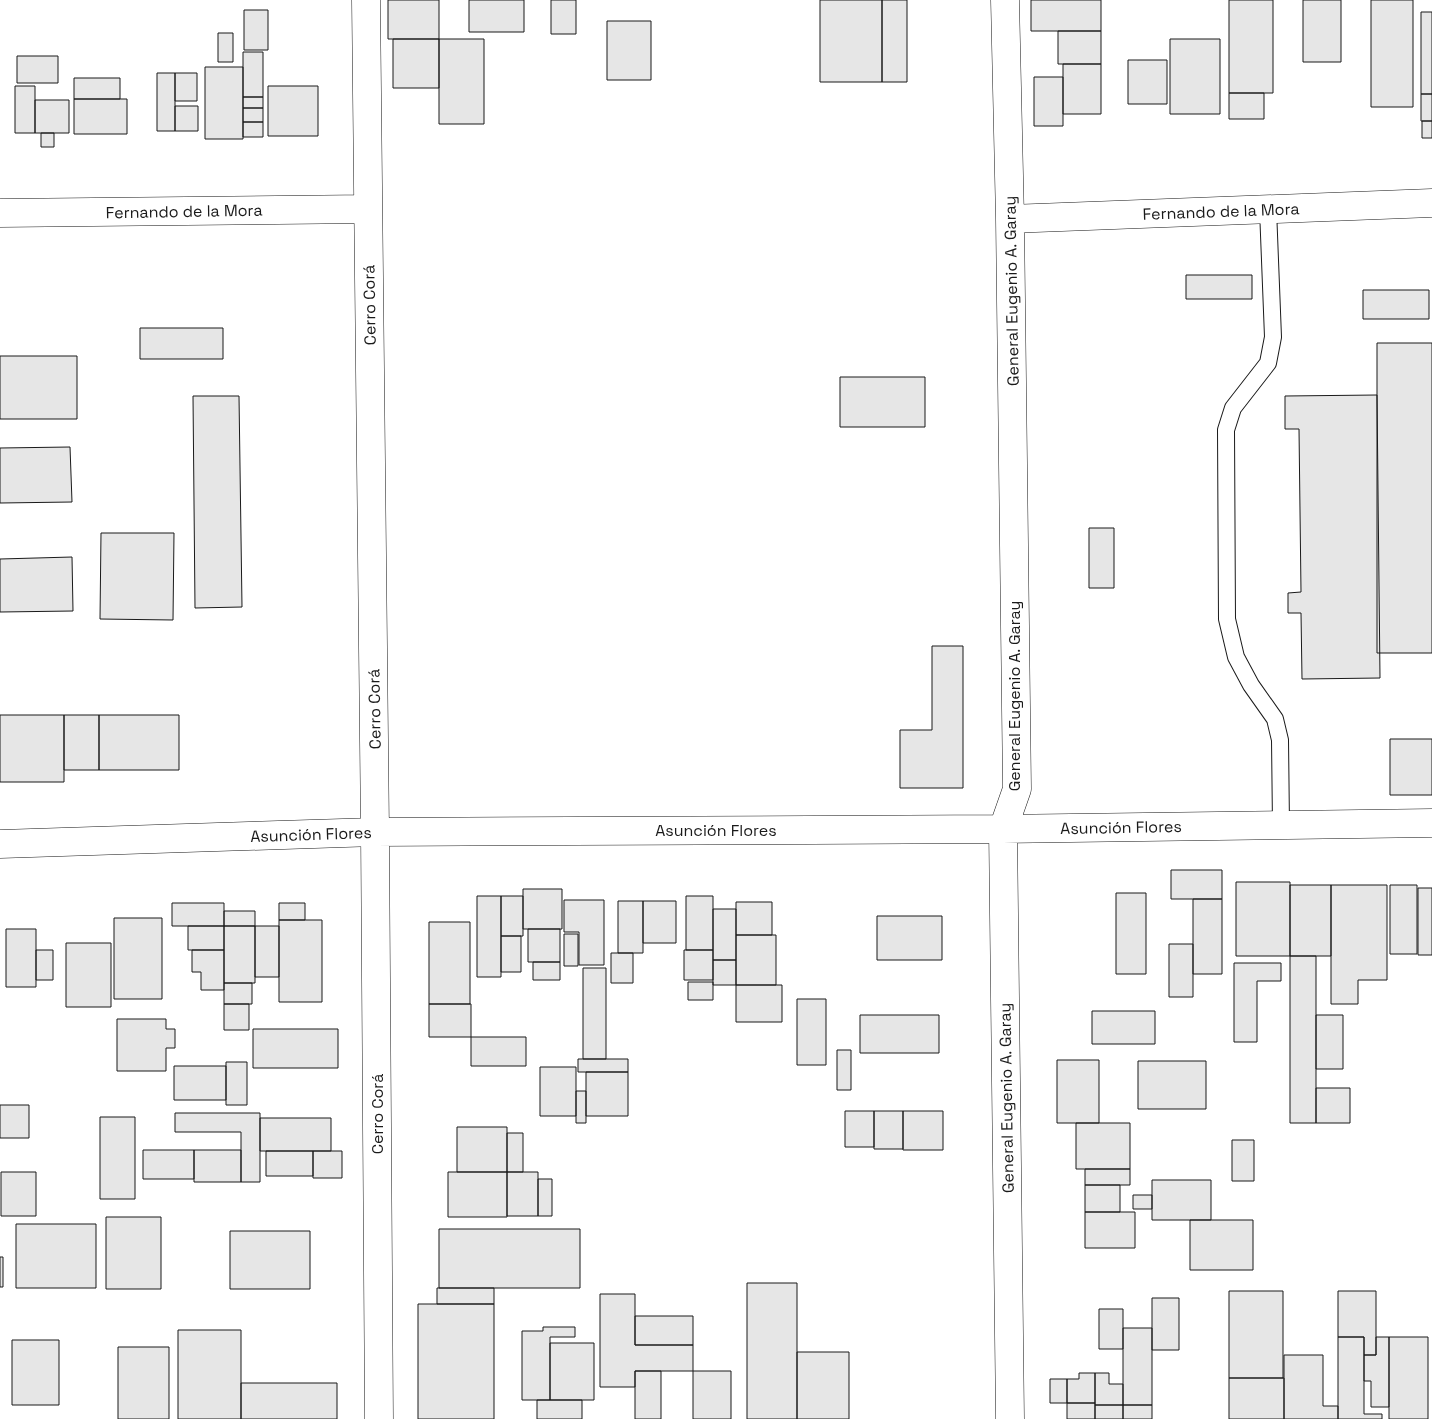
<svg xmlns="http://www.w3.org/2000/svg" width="1432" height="1419" font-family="'Space Grotesk',sans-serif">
  <rect width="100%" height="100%" fill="#fff"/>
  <path fill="#e6e6e6" stroke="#1a1a1a" d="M 388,0 L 439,0 L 439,39 L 388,39 Z
    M 469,0 L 524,0 L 524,32 L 469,32 Z
    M 551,0 L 576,0 L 576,34 L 551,34 Z
    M 820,0 L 882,0 L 882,82 L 820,82 Z
    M 882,0 L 907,0 L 907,82 L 882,82 Z
    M 1031,0 L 1101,0 L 1101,31 L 1031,31 Z
    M 1229,0 L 1273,0 L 1273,93 L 1229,93 Z
    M 1303,0 L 1341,0 L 1341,62 L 1303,62 Z
    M 1371,0 L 1413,0 L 1413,107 L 1371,107 Z
    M 244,10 L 268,10 L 268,50 L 244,50 Z
    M 1421,12 L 1432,12 L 1432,94 L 1421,94 Z
    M 607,21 L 651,21 L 651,80 L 607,80 Z
    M 1058,31 L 1101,31 L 1101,64 L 1058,64 Z
    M 218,33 L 233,33 L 233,62 L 218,62 Z
    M 393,39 L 439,39 L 439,88 L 393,88 Z
    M 439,39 L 484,39 L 484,124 L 439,124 Z
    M 1170,39 L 1220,39 L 1220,114 L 1170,114 Z
    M 243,52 L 263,52 L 263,97 L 243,97 Z
    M 17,56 L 58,56 L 58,83 L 17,83 Z
    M 1128,60 L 1167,60 L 1167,104 L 1128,104 Z
    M 1063,64 L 1101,64 L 1101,114 L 1063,114 Z
    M 205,67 L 243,67 L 243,139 L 205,139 Z
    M 157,73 L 175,73 L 175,131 L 157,131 Z
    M 175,73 L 197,73 L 197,101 L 175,101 Z
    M 1034,77 L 1063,77 L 1063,126 L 1034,126 Z
    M 74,78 L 120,78 L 120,99 L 74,99 Z
    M 15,86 L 35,86 L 35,133 L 15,133 Z
    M 268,86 L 318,86 L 318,136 L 268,136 Z
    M 1229,93 L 1264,93 L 1264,119 L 1229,119 Z
    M 1421,94 L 1432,94 L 1432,121 L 1421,121 Z
    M 243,97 L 263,97 L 263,108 L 243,108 Z
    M 74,99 L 127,99 L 127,134 L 74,134 Z
    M 35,100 L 69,100 L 69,133 L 35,133 Z
    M 175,106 L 198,106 L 198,131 L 175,131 Z
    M 243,108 L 263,108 L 263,122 L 243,122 Z
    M 1422,121 L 1432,121 L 1432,138 L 1422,138 Z
    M 243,122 L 263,122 L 263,137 L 243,137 Z
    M 41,133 L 54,133 L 54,147 L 41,147 Z
    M 1186,275 L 1252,275 L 1252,299 L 1186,299 Z
    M 1363,290 L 1429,290 L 1429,319 L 1363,319 Z
    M 140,328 L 223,328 L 223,359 L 140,359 Z
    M 1377,343 L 1432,343 L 1432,653 L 1377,653 Z
    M 0,356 L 77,356 L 77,419 L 0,419 Z
    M 840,377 L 925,377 L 925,427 L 840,427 Z
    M 1377,395 L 1380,678 L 1302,679 L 1301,613 L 1288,613 L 1288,593 L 1301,592 L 1299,429 L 1285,429 L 1285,396 Z
    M 193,396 L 239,396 L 242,607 L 195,608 Z
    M 70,447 L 72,502 L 0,503 L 0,448 Z
    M 1089,528 L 1114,528 L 1114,588 L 1089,588 Z
    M 101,533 L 174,533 L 173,620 L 100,619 Z
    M 72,557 L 73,611 L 0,612 L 0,559 Z
    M 932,646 L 963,646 L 963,788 L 900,788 L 900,730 L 932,730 Z
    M 0,715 L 64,715 L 64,782 L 0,782 Z
    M 64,715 L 99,715 L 99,770 L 64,770 Z
    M 99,715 L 179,715 L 179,770 L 99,770 Z
    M 1390,739 L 1432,739 L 1432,795 L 1390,795 Z
    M 1171,870 L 1222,870 L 1222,899 L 1171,899 Z
    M 1236,882 L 1290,882 L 1290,956 L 1236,956 Z
    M 1290,885 L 1331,885 L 1331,956 L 1290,956 Z
    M 1331,885 L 1387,885 L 1387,980 L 1358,980 L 1358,1004 L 1331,1004 Z
    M 1390,885 L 1417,885 L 1417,954 L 1390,954 Z
    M 1418,888 L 1432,888 L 1432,955 L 1418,955 Z
    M 523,889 L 562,889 L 562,929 L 523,929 Z
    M 1116,893 L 1146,893 L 1146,974 L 1116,974 Z
    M 477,896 L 501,896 L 501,977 L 477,977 Z
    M 501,896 L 523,896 L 523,936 L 501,936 Z
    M 686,896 L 713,896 L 713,950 L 686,950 Z
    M 1193,899 L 1222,899 L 1222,974 L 1193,974 Z
    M 564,900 L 604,900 L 604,965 L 579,965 L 579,932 L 564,932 Z
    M 618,901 L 643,901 L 643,953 L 618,953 Z
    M 643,901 L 676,901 L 676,943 L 643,943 Z
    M 736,902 L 772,902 L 772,935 L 736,935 Z
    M 172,903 L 224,903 L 224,926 L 172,926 Z
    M 279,903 L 305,903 L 305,920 L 279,920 Z
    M 713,909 L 736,909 L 736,960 L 713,960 Z
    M 224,911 L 255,911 L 255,926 L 224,926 Z
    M 877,916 L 942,916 L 942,960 L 877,960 Z
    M 114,918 L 162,918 L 162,999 L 114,999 Z
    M 279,920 L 322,920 L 322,1002 L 279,1002 Z
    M 429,922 L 470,922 L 470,1004 L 429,1004 Z
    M 188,926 L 224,926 L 224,950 L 188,950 Z
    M 224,926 L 255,926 L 255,983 L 224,983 Z
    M 255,926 L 279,926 L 279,977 L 255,977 Z
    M 6,929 L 36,929 L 36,987 L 6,987 Z
    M 528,929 L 560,929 L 560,962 L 528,962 Z
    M 564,934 L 578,934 L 578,966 L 564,966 Z
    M 736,935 L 776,935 L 776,985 L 736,985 Z
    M 501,936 L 521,936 L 521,972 L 501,972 Z
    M 66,943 L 111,943 L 111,1007 L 66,1007 Z
    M 1169,944 L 1193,944 L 1193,997 L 1169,997 Z
    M 36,950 L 53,950 L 53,980 L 36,980 Z
    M 192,950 L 224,950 L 224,990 L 201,990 L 201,972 L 192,972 Z
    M 684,950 L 713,950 L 713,980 L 684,980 Z
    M 611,953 L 633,953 L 633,983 L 611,983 Z
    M 1290,956 L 1316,956 L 1316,1123 L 1290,1123 Z
    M 713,960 L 736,960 L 736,985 L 713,985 Z
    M 533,962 L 560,962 L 560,980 L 533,980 Z
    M 1234,963 L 1281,963 L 1281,981 L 1257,981 L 1257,1042 L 1234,1042 Z
    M 583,968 L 606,968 L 606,1059 L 583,1059 Z
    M 688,982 L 713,982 L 713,1000 L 688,1000 Z
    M 224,983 L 252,983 L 252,1004 L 224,1004 Z
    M 736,985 L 782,985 L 782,1022 L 736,1022 Z
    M 797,999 L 826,999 L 826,1065 L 797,1065 Z
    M 224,1004 L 249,1004 L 249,1030 L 224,1030 Z
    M 429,1004 L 471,1004 L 471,1037 L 429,1037 Z
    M 1092,1011 L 1155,1011 L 1155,1044 L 1092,1044 Z
    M 860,1015 L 939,1015 L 939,1053 L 860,1053 Z
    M 1316,1015 L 1343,1015 L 1343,1069 L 1316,1069 Z
    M 117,1019 L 166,1019 L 166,1029 L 175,1029 L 175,1048 L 166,1048 L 166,1071 L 117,1071 Z
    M 253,1029 L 338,1029 L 338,1068 L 253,1068 Z
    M 471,1037 L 526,1037 L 526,1066 L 471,1066 Z
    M 837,1050 L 851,1050 L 851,1090 L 837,1090 Z
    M 578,1059 L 628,1059 L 628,1072 L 578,1072 Z
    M 1057,1060 L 1099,1060 L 1099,1123 L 1057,1123 Z
    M 1138,1061 L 1206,1061 L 1206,1109 L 1138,1109 Z
    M 226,1062 L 247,1062 L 247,1105 L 226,1105 Z
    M 174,1066 L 226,1066 L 226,1100 L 174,1100 Z
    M 540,1067 L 576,1067 L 576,1116 L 540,1116 Z
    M 586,1072 L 628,1072 L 628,1116 L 586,1116 Z
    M 1316,1088 L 1350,1088 L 1350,1123 L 1316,1123 Z
    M 576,1091 L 586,1091 L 586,1123 L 576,1123 Z
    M 0,1105 L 29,1105 L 29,1138 L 0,1138 Z
    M 845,1111 L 874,1111 L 874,1147 L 845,1147 Z
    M 874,1111 L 903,1111 L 903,1149 L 874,1149 Z
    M 903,1111 L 943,1111 L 943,1150 L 903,1150 Z
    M 175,1113 L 260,1113 L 260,1182 L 241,1182 L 241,1132 L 175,1132 Z
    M 100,1117 L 135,1117 L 135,1199 L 100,1199 Z
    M 260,1118 L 331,1118 L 331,1151 L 260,1151 Z
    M 1076,1123 L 1130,1123 L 1130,1169 L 1076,1169 Z
    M 457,1127 L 507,1127 L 507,1172 L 457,1172 Z
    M 507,1133 L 523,1133 L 523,1172 L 507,1172 Z
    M 1232,1140 L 1254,1140 L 1254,1181 L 1232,1181 Z
    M 143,1150 L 194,1150 L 194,1179 L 143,1179 Z
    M 194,1150 L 241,1150 L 241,1182 L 194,1182 Z
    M 266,1151 L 313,1151 L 313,1176 L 266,1176 Z
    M 313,1151 L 342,1151 L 342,1178 L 313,1178 Z
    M 1085,1169 L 1130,1169 L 1130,1185 L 1085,1185 Z
    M 1,1172 L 36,1172 L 36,1216 L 1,1216 Z
    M 448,1172 L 507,1172 L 507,1217 L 448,1217 Z
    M 507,1172 L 538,1172 L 538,1216 L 507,1216 Z
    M 538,1179 L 552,1179 L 552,1216 L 538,1216 Z
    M 1152,1180 L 1211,1180 L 1211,1220 L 1152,1220 Z
    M 1085,1185 L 1120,1185 L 1120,1212 L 1085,1212 Z
    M 1133,1195 L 1152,1195 L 1152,1209 L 1133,1209 Z
    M 1085,1212 L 1135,1212 L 1135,1248 L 1085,1248 Z
    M 106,1217 L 161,1217 L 161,1289 L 106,1289 Z
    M 1190,1220 L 1253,1220 L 1253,1270 L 1190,1270 Z
    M 16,1224 L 96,1224 L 96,1288 L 16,1288 Z
    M 439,1229 L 580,1229 L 580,1288 L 439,1288 Z
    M 230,1231 L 310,1231 L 310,1289 L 230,1289 Z
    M 0,1257 L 3,1257 L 3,1287 L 0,1287 Z
    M 747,1283 L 797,1283 L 797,1419 L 747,1419 Z
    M 437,1288 L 494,1288 L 494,1304 L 437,1304 Z
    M 1229,1291 L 1283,1291 L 1283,1378 L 1229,1378 Z
    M 1338,1291 L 1376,1291 L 1376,1355 L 1364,1355 L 1364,1337 L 1338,1337 Z
    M 600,1294 L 635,1294 L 635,1345 L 693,1345 L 693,1371 L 635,1371 L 635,1387 L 600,1387 Z
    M 1152,1298 L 1179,1298 L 1179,1350 L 1152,1350 Z
    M 418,1304 L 494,1304 L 494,1419 L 418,1419 Z
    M 1099,1309 L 1123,1309 L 1123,1349 L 1099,1349 Z
    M 635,1316 L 693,1316 L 693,1345 L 635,1345 Z
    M 543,1327 L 575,1327 L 575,1337 L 550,1337 L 550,1400 L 522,1400 L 522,1331 L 543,1331 Z
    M 1123,1328 L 1152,1328 L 1152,1405 L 1123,1405 Z
    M 178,1330 L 241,1330 L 241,1419 L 178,1419 Z
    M 1338,1337 L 1364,1337 L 1364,1414 L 1382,1414 L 1382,1419 L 1338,1419 Z
    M 1376,1337 L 1389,1337 L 1389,1407 L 1371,1407 L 1371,1381 L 1364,1381 L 1364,1355 L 1376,1355 Z
    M 1389,1337 L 1428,1337 L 1428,1419 L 1389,1419 Z
    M 12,1340 L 59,1340 L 59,1405 L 12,1405 Z
    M 550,1343 L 594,1343 L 594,1400 L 550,1400 Z
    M 118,1347 L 169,1347 L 169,1419 L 118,1419 Z
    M 797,1352 L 849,1352 L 849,1419 L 797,1419 Z
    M 1284,1355 L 1323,1355 L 1323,1406 L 1338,1406 L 1338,1419 L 1284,1419 Z
    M 635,1371 L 661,1371 L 661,1419 L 635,1419 Z
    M 693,1371 L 731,1371 L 731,1419 L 693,1419 Z
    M 1079,1373 L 1095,1373 L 1095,1403 L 1067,1403 L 1067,1379 L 1079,1379 Z
    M 1095,1373 L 1109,1373 L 1109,1384 L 1123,1384 L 1123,1405 L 1095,1405 Z
    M 1229,1378 L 1284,1378 L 1284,1419 L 1229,1419 Z
    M 1050,1379 L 1067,1379 L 1067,1403 L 1050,1403 Z
    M 241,1383 L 337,1383 L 337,1419 L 241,1419 Z
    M 537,1400 L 582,1400 L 582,1419 L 537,1419 Z
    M 1067,1403 L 1095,1403 L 1095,1419 L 1067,1419 Z
    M 1095,1405 L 1123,1405 L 1123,1419 L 1095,1419 Z
    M 1123,1405 L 1152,1405 L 1152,1419 L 1123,1419 Z"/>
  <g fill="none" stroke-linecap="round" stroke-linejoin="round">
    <g stroke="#1a1a1a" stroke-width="18">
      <path id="lane" d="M 1268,209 L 1273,337 L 1268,363 L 1233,408 L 1226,430 L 1227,619 L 1236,657 L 1251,685 L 1275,719 L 1280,740 L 1281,825"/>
    </g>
    <g stroke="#1a1a1a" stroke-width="29">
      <path id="street" d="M 366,0 L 375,832 L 379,1419
        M 1005,0 L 1010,219 L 1017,789 L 1003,829 L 1010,1419
        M 0,213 L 368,209
        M 1010,219 L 1432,203
        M 0,844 L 375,832 L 1003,829 L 1432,823"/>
    </g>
    <use href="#lane" stroke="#fff" stroke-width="16"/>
    <use href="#street" stroke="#fff" stroke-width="28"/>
  </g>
  <g text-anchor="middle" stroke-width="4" stroke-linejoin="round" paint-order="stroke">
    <g font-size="16" fill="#1a1a1a" stroke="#fff">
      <text transform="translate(184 211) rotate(-1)" y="6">Fernando de la Mora</text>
      <text transform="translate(1221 211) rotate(-2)" y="6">Fernando de la Mora</text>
      <text transform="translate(1011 291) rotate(-91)" y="6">General Eugenio A. Garay</text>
      <text transform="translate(369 305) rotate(-91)" y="6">Cerro Corá</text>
      <text transform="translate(1014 696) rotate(-90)" y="6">General Eugenio A. Garay</text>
      <text transform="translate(374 709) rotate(-91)" y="6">Cerro Corá</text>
      <text transform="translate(1121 827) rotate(-1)" y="6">Asunción Flores</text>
      <text x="716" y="836">Asunción Flores</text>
      <text transform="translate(311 834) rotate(-2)" y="6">Asunción Flores</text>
      <text transform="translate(1006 1098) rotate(-91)" y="6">General Eugenio A. Garay</text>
      <text transform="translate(377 1114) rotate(-90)" y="6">Cerro Corá</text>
    </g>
  </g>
</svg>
